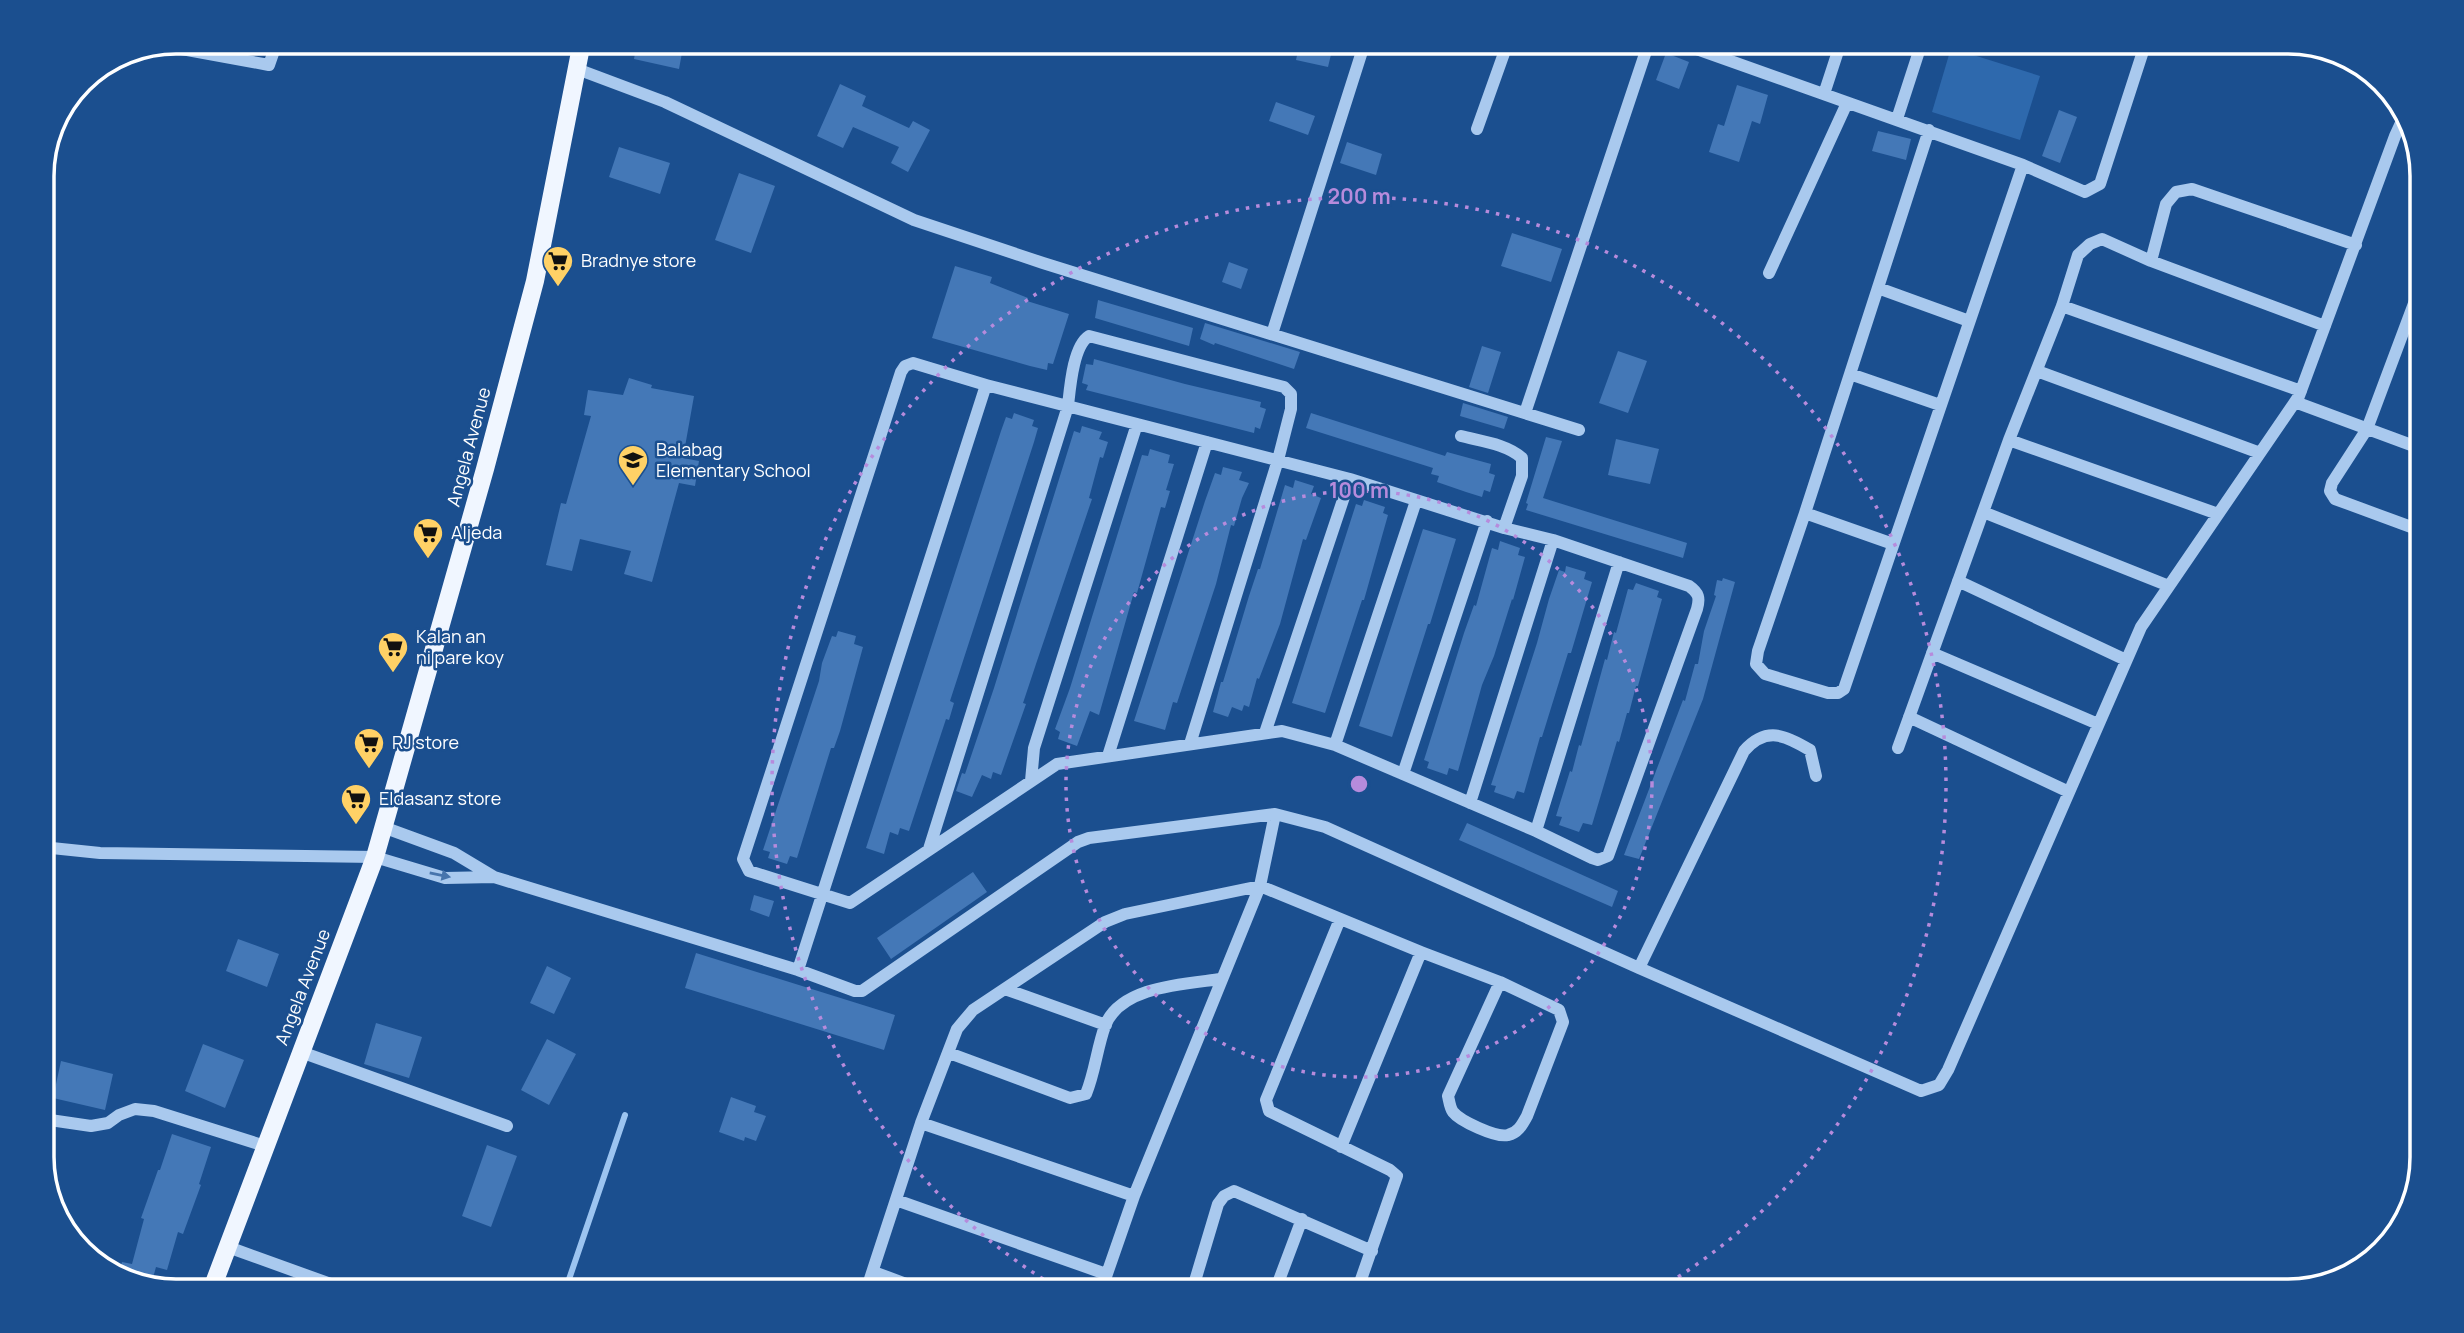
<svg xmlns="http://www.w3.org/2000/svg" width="2464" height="1333" font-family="Manrope,sans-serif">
  <rect width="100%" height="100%" fill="#1b4f8f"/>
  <path fill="#2e69ad" d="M 1951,48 L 2040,76 L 2020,140 L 1932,112 Z"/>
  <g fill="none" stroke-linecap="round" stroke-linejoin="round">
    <path stroke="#9cc4f0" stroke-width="6" d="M 565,1291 L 625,1115"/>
  </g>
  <path fill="#4478b7" d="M 637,42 L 684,42 L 679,69 L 634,59 Z
    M 1300,42 L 1334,42 L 1328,67 L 1296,60 Z
    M 1666,53 L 1689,62 L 1679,89 L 1656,80 Z
    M 840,84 L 866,96 L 862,106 L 909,128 L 913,121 L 930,130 L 908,172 L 891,163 L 899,147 L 853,127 L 843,148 L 817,136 Z
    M 1737,85 L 1768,95 L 1760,124 L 1752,121 L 1739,162 L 1709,152 L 1718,124 L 1724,126 Z
    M 1276,102 L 1315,116 L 1308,135 L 1269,121 Z
    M 2059,110 L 2077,117 L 2060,163 L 2042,156 Z
    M 1878,131 L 1911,139 L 1906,160 L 1872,151 Z
    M 1347,142 L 1382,154 L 1376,175 L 1340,163 Z
    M 619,147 L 670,163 L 660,194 L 609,177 Z
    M 739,173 L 775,186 L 751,253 L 715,240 Z
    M 1512,233 L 1562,249 L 1551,282 L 1501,266 Z
    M 1229,262 L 1248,269 L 1241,289 L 1222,282 Z
    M 955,266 L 992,277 L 990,283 L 1028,298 L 1027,301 L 1069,314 L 1053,364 L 1048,363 L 1047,370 L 1030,366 L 932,338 Z
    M 1098,300 L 1193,328 L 1189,346 L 1095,318 Z
    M 1205,323 L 1300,352 L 1294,369 L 1215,343 L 1214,345 L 1200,339 Z
    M 1482,346 L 1501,352 L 1488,393 L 1469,387 Z
    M 1618,351 L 1647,361 L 1628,413 L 1599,403 Z
    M 1094,359 L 1185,384 L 1261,402 L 1260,407 L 1266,409 L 1260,429 L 1255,427 L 1254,433 L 1086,390 L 1088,385 L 1082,383 L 1086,364 L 1093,365 Z
    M 629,378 L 652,385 L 651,388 L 694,396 L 683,458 L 699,461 L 695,486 L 679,483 L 652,582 L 624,574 L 631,551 L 580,539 L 572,571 L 546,565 L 561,503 L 566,504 L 591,416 L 584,415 L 588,390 L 623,395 Z
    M 1463,403 L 1508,417 L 1504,429 L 1460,416 Z
    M 1014,413 L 1034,420 L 1032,426 L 1038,428 L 1034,442 L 950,701 L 954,703 L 949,720 L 946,719 L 909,831 L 900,828 L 898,835 L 890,832 L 884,854 L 866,848 L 1001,431 L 1006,417 L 1012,419 Z
    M 1311,413 L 1445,456 L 1447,452 L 1491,464 L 1489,473 L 1495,475 L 1490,492 L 1484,490 L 1482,497 L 1466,492 L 1437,482 L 1439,476 L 1431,474 L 1433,468 L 1306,428 Z
    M 1082,426 L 1102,432 L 1099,439 L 1108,442 L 1103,458 L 1100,457 L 1089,498 L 1092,499 L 1036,664 L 1023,703 L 1026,704 L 1001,775 L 993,772 L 991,779 L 982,775 L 972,797 L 956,791 L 962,773 L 965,774 L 994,688 L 1074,431 L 1080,433 Z
    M 1546,437 L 1562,441 L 1543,498 L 1687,543 L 1683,558 L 1526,510 L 1528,504 L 1526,503 Z
    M 1616,439 L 1659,449 L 1650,484 L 1608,475 Z
    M 1150,449 L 1170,455 L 1168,463 L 1174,464 L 1166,490 L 1170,491 L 1165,508 L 1161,507 L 1137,593 L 1134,592 L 1099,715 L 1090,711 L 1077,746 L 1058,739 L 1060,732 L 1055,729 L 1070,688 L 1142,455 L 1148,456 Z
    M 1223,467 L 1242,472 L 1239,480 L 1249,483 L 1242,498 L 1234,526 L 1231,525 L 1216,584 L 1177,703 L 1173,702 L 1165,730 L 1134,721 L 1205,501 L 1215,473 L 1221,475 Z
    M 1295,480 L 1314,486 L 1311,494 L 1321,498 L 1306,540 L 1303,539 L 1280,624 L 1259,679 L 1257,678 L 1249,707 L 1244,705 L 1242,711 L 1232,707 L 1228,717 L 1213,712 L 1221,682 L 1223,682 L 1249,596 L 1258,569 L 1260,569 L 1285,485 L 1293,488 Z
    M 1364,500 L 1385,507 L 1383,513 L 1388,515 L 1364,600 L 1362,600 L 1325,713 L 1292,703 L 1356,504 L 1362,506 Z
    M 1423,529 L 1456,539 L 1430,624 L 1428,624 L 1392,737 L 1359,726 Z
    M 1500,541 L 1520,548 L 1518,555 L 1525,557 L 1513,600 L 1512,599 L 1494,656 L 1482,685 L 1458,771 L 1449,768 L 1447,775 L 1427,768 L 1429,762 L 1424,760 L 1464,633 L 1474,605 L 1476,606 L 1492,548 L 1498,550 Z
    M 1566,566 L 1586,572 L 1584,579 L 1592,582 L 1571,653 L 1568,653 L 1542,737 L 1540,737 L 1524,793 L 1517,791 L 1514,799 L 1494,792 L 1496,786 L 1491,785 L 1537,643 L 1549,599 L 1559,570 L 1565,572 Z
    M 1723,578 L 1735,582 L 1703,699 L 1639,859 L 1624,855 L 1683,700 L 1685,701 L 1695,664 L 1698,664 L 1704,631 L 1716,596 L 1714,595 L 1717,580 L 1722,581 Z
    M 1636,583 L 1659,591 L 1657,597 L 1662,599 L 1638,686 L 1636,686 L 1629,713 L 1627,713 L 1619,742 L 1617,741 L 1592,825 L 1583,823 L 1579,832 L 1559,825 L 1562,817 L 1556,816 L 1570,771 L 1572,772 L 1579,745 L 1581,746 L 1605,659 L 1607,660 L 1614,632 L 1616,633 L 1628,589 L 1633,590 Z
    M 838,631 L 856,636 L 854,644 L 863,647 L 840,731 L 834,748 L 831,748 L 797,858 L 790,856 L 787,864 L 768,858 L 770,852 L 763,850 L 819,681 L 822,663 L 832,636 L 836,637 Z
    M 1467,823 L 1618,891 L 1612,907 L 1459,840 Z
    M 973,872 L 987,892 L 891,959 L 877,938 Z
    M 754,895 L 774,901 L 769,917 L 750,910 Z
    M 238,939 L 279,954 L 267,987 L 226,971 Z
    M 696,953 L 895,1015 L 884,1050 L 685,988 Z
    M 547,966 L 571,978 L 554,1014 L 530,1003 Z
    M 376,1023 L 422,1037 L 409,1078 L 364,1064 Z
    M 547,1039 L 576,1054 L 549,1105 L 521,1090 Z
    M 203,1044 L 244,1060 L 225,1108 L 185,1091 Z
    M 61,1061 L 113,1074 L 105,1110 L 53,1098 Z
    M 731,1097 L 756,1106 L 754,1112 L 766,1116 L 756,1141 L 745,1137 L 744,1141 L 719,1132 Z
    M 172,1134 L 211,1147 L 199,1184 L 201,1185 L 183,1234 L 178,1232 L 167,1270 L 156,1267 L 151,1285 L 117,1277 L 122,1262 L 132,1264 L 144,1219 L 141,1218 L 158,1170 L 160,1170 Z
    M 487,1145 L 517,1156 L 491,1227 L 462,1216 Z"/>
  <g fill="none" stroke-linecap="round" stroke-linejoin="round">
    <path stroke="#a9c9ee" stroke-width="12" d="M 1677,42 L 2023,165 L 2085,192 L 2100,184 L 2146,42
      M 160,45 L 269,65 L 277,42
      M 577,69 L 665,102 L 914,220 L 1043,263 L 1579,430
      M 1824,94 L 1841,42
      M 1897,119 L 1922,42
      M 1477,129 L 1508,42
      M 1929,130 L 1805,513 L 1758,651 L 1756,664 L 1765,674 L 1828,693 L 1838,693 L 1844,689 L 2023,165
      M 2151,261 L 2166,204 L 2176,192 L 2192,189 L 2356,245
      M 1769,273 L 1847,103
      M 2422,282 L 2367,429 L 2332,483 L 2330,491 L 2335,499 L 2422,531
      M 1878,288 L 1969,321
      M 2062,306 L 2301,391
      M 1272,334 L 1365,42
      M 913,363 L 986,385 L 1350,479 L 1504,528 L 1553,540 L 1689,586 C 1699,593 1700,598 1697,609 L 1608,856 L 1598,860 L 1592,858 L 1536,831 L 1335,745 L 1282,731 L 1057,764 L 850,903 L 749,871 L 743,859 L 901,372 L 905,366 Z
      M 2037,371 L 2260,453
      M 1850,374 L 1940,405
      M 2295,402 L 2422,449
      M 1525,413 L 1649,42
      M 1461,436 C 1480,441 1507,444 1522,458 L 1522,476 L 1504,528
      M 2009,440 L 2218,514
      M 1983,512 L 2169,586
      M 1805,513 L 1893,544
      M 1958,581 L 2126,660
      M 1932,653 L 2098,724
      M 1909,717 L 2069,792
      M 1265,733 L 1350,479
      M 1335,745 L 1416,501
      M 1898,748 L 2009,440 L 2062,306 L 2078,255 L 2090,244 L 2102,239 L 2151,261 L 2325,326
      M 1108,756 L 1207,442
      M 1403,774 L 1487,521
      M 1031,781 L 1034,748 L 1137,424
      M 1470,803 L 1553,540
      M 1536,831 L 1619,562
      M 42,847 L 100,853 L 375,857 L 445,878 L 494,877 L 454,853 L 383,827
      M 929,849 L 1068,406 C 1070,388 1073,346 1089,336 L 1284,387 L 1291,394 L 1291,409 L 1278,460 L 1190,744
      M 494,877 L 798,970 L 855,991 L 862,991 L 1078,842 L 1089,838 L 1275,814 L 1325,827 L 1639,968 L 1921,1091 L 1939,1085 L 1948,1070 L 2141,627 L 2299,396 L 2395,136 L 2401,123 L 2405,120
      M 1340,919 L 1266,1100 L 1269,1111 L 1390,1170 L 1397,1176 L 1357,1291
      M 1639,968 L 1744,751 C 1766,726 1785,735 1810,750 L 1816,776
      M 798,970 L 986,385
      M 1005,989 L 1106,1025
      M 301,1052 L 507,1126
      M 949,1053 L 1070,1098 L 1086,1094 C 1095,1072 1097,1048 1105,1026 C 1120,986 1185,984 1221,979
      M 50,1120 L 91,1126 L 108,1123 L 119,1115 L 135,1109 L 154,1111 L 265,1146
      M 921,1123 L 1134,1196
      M 1341,1147 L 1421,952
      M 896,1200 L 1106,1274
      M 228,1247 L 350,1291
      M 874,1272 L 925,1291
      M 866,1291 L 921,1123 L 957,1029 L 973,1010 L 1105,922 L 1125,914 L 1260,886 L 1421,952 L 1500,982 L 1559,1010 L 1563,1022 L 1527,1116 C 1522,1125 1518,1133 1508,1135 C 1496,1138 1460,1121 1453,1112 C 1450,1108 1449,1100 1448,1096 L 1500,982
      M 1101,1291 L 1134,1196 L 1260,886 L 1275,814
      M 1192,1291 L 1218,1204 L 1224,1196 L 1234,1191 L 1372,1251
      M 1275,1291 L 1302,1219"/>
    <path stroke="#f0f6ff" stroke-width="18" d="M 211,1291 L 375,857 L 485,469 L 535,281 L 582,42"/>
  </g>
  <defs><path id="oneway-solid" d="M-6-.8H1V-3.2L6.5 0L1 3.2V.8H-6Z" transform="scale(1.75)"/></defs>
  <use fill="#4674ac" href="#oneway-solid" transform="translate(440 875) rotate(11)"/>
  <g fill="none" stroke="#b68bdc" stroke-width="3.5" stroke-dasharray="3.5 7">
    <circle cx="1359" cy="784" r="293"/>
    <path d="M1061 1290A587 587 0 1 1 1657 1290"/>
  </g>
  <defs>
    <g id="supermarket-pin" transform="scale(1.575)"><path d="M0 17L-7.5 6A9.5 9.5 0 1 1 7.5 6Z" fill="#ffd166" stroke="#1b4f8f"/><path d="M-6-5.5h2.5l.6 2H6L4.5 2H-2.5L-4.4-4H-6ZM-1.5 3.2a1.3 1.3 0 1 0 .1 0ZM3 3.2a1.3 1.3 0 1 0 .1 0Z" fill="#111"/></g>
    <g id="school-pin" transform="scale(1.575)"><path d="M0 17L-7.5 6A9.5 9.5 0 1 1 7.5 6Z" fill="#ffd166" stroke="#1b4f8f"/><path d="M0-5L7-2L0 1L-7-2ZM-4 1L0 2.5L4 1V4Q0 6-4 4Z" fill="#111"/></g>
  </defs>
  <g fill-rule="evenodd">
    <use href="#supermarket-pin" x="558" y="261"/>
    <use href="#school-pin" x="633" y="460"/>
    <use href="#supermarket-pin" x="428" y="533"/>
    <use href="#supermarket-pin" x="393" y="647"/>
    <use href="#supermarket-pin" x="369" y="743"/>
    <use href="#supermarket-pin" x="356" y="799"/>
  </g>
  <g text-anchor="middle" stroke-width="5" stroke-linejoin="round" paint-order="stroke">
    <g font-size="18" fill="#fff" stroke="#1b4f8f" text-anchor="start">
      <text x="581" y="267">Bradnye store</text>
      <text x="656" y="456">Balabag<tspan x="656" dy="21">Elementary School</tspan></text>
      <text x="451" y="539">Aljeda</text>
      <text x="416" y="643">Kalan an<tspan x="416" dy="21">ni pare koy</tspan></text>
      <text x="392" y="749">RJ store</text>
      <text x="379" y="805">Eldasanz store</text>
    </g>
    <g font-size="18" fill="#fff" stroke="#1b4f8f">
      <text transform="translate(469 447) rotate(-75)" y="6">Angela Avenue</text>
      <text transform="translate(303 987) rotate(-69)" y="6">Angela Avenue</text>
    </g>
  </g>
  <path d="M0 0H2464V1333H0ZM176 54H2288A122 122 0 0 1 2410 176V1157A122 122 0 0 1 2288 1279H176A122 122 0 0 1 54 1157V176A122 122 0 0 1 176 54Z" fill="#1b4f8f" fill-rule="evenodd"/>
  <path fill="none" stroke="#fff" stroke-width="3.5" d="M176 54H2288A122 122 0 0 1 2410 176V1157A122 122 0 0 1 2288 1279H176A122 122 0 0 1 54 1157V176A122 122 0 0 1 176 54Z"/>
  <circle cx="1359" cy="784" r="10" fill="#b68bdc" stroke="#1b4f8f" stroke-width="3.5"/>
  <g font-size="21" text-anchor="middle" font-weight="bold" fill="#b68bdc" stroke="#1b4f8f" stroke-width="5" stroke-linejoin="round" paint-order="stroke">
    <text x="1359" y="204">200 m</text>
    <text x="1359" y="498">100 m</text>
  </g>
</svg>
